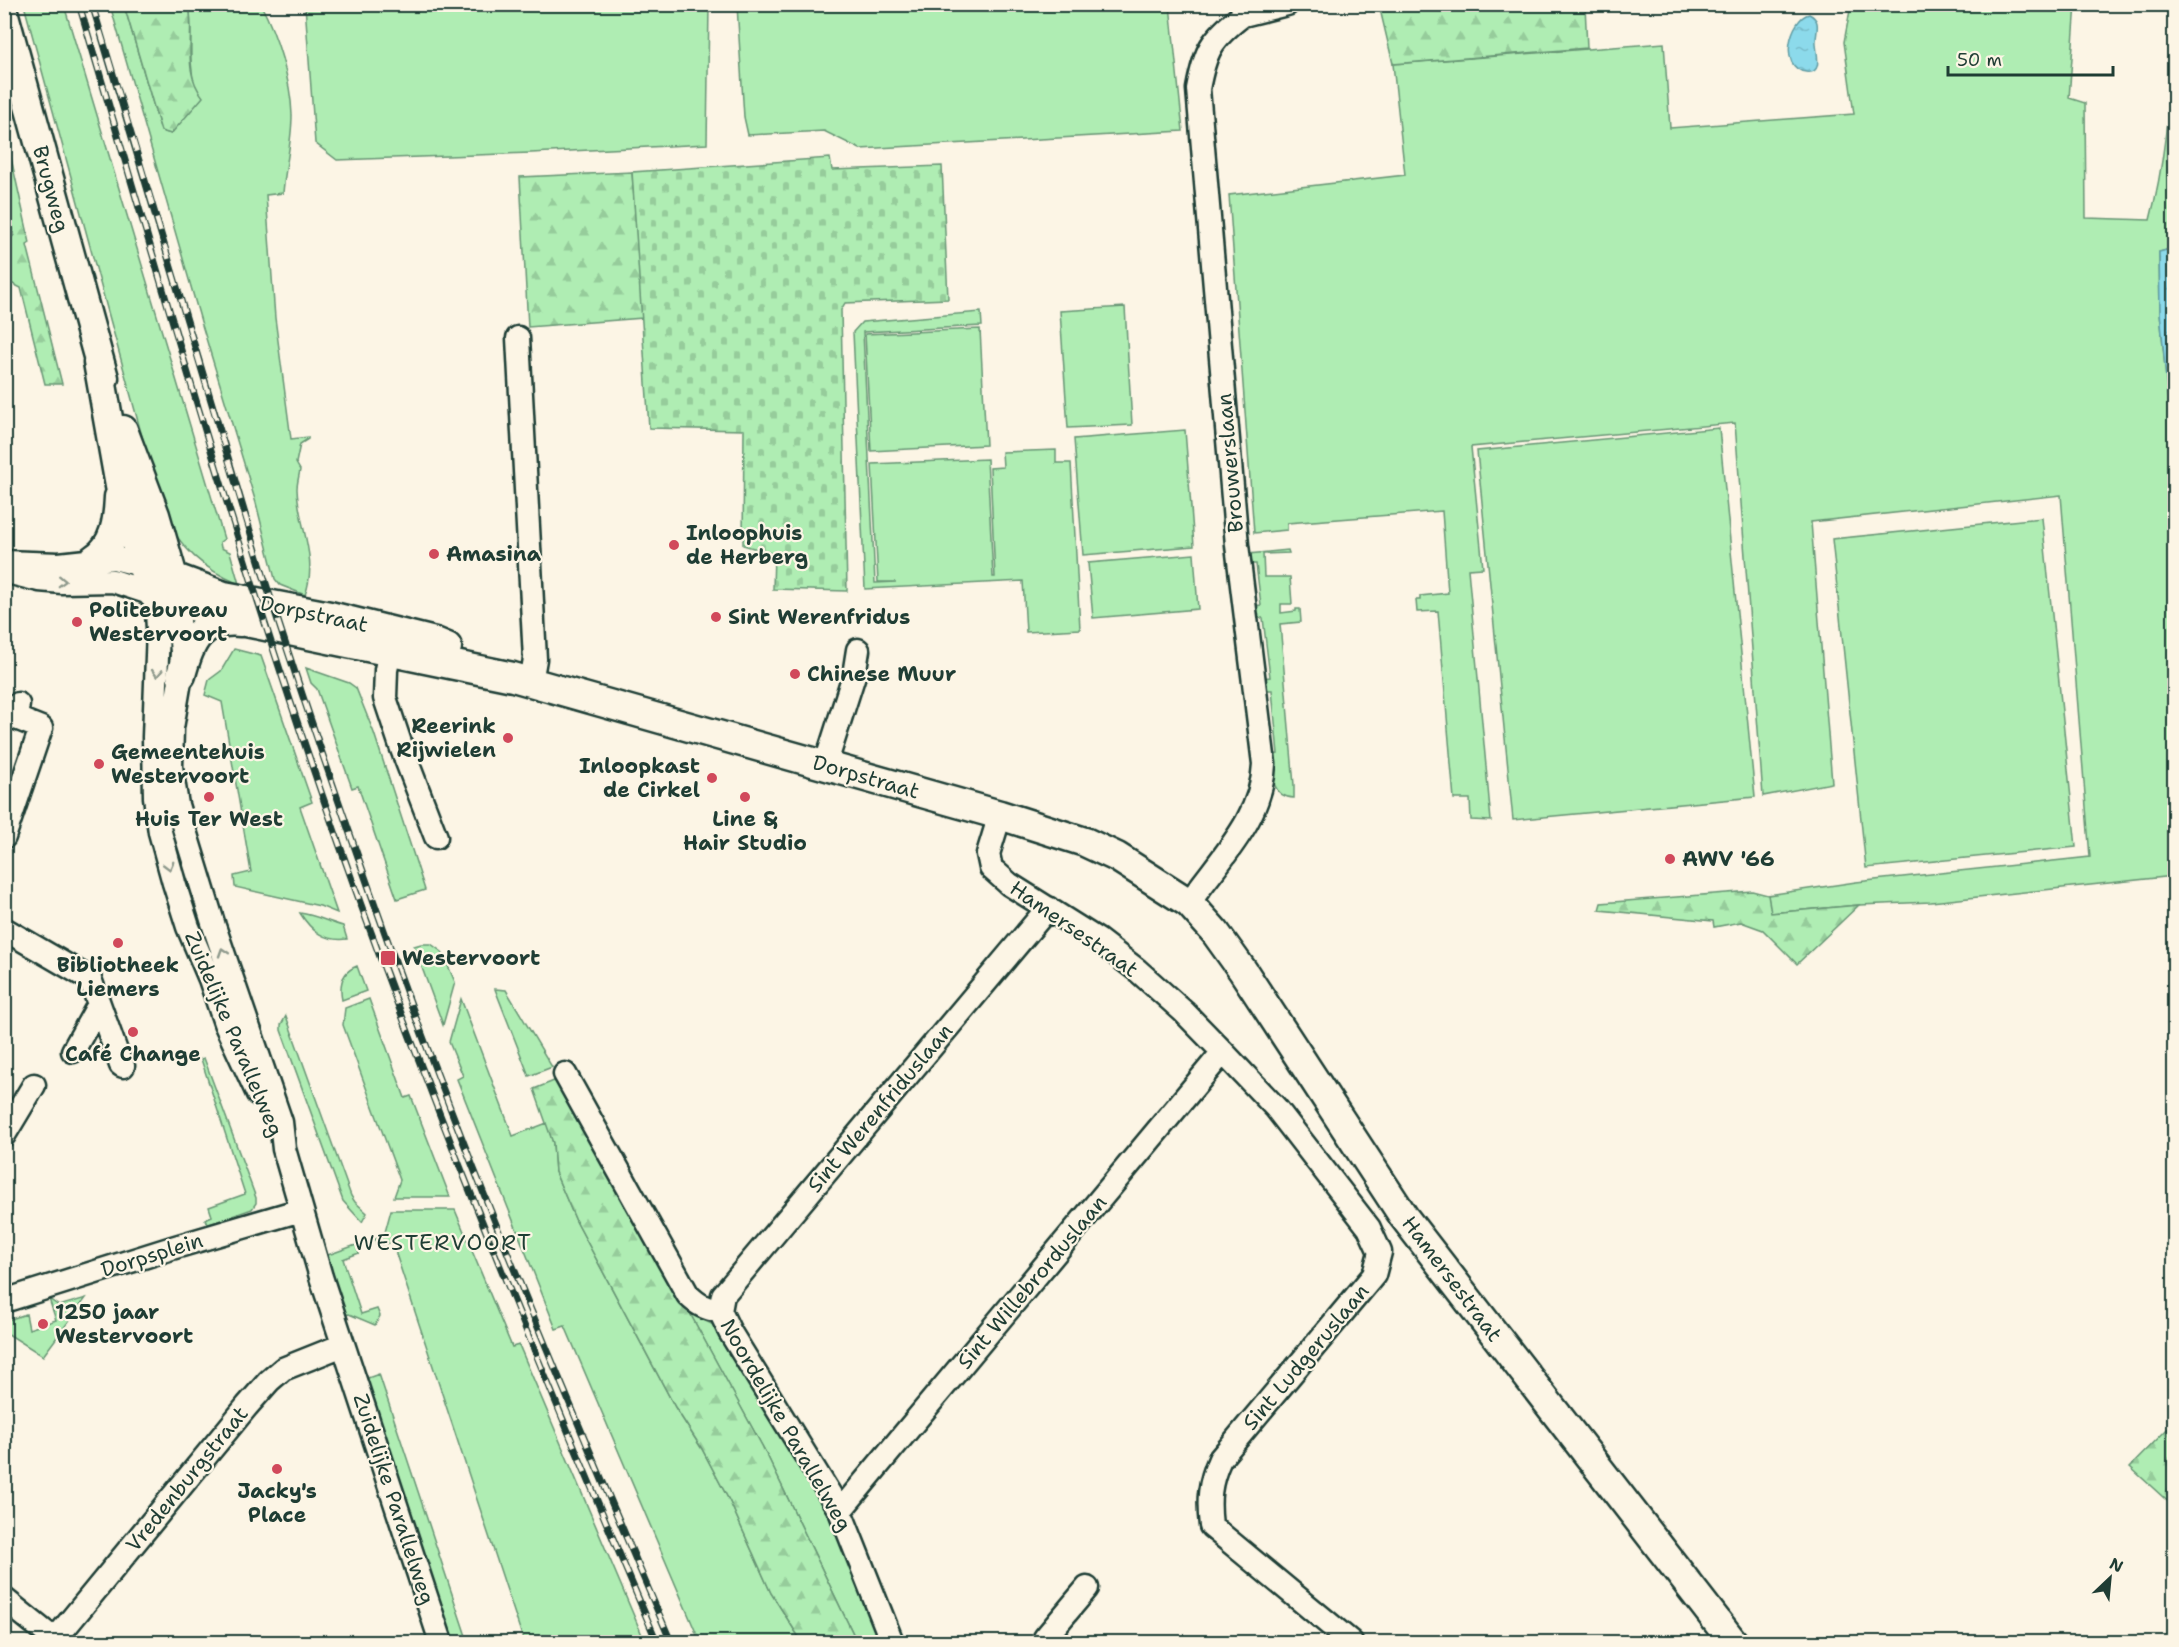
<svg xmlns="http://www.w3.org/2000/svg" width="2179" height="1647" font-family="'Shantell Sans',sans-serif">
  <defs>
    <pattern id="forest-firs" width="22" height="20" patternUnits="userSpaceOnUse" patternTransform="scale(1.5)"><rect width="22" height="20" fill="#afedb3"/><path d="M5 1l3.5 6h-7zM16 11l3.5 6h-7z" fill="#96cc9b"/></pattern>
    <pattern id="cemetery-stones" width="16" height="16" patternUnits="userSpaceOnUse" patternTransform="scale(1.5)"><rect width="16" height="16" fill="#afedb3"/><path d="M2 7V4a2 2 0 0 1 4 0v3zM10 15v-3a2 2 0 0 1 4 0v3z" fill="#96cc9b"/></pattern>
    <pattern id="water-ripples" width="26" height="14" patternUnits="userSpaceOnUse" patternTransform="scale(1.5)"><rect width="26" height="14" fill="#8cdaeb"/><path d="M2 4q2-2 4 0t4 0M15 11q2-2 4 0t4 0" fill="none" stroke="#78bcca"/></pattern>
  </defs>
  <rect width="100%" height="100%" fill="#fcf5e5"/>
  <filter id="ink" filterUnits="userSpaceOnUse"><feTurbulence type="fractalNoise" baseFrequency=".0167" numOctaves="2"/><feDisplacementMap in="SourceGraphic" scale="12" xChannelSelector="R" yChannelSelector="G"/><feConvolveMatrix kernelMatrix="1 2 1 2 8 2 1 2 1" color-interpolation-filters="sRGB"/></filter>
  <g filter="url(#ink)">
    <path fill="#afedb3" stroke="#679574" stroke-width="1.5" d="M 2076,4 L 2069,98 L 2085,103 L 2086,218 L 2150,220 C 2166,158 2169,102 2174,38 L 2174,248 L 2159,252 L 2160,312 L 2174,469 L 2174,876 L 1931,902 L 1859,905 L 1770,913 L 1768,895 L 1856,882 L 2090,857 L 2061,495 L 1811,522 L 1832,783 L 1763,796 L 1735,423 L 1471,447 L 1483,568 L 1468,569 L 1491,821 L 1471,820 L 1470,799 L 1454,799 L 1438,611 L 1417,612 L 1416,600 L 1420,600 L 1420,596 L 1448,593 L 1442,511 L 1287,523 L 1287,530 L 1254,533 L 1229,195 L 1405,175 L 1393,64 L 1664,43 L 1670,128 L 1854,114 L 1844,42 L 1851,5 Z
      M 24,5 L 64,5 L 224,539 L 220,542 L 221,548 L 230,552 L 239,584 C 203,569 181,549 163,513 Z
      M 110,5 L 124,5 L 161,131 L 171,134 L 195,87 C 187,59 194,32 189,5 L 261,5 C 277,35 291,81 292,115 C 292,142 285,167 283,193 L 266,195 L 275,318 L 291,439 L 308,437 L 308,439 L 300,444 L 296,463 L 300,470 C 299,476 297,483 297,489 C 298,525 319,557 305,595 L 280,585 L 275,579 L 256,503 L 202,325 Z
      M 305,5 L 709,5 L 707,144 L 531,153 L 337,160 L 315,143 Z
      M 737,5 L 1170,5 L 1183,131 L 860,149 L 824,131 L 748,135 L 744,117 Z
      M 1125,307 L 1132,425 L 1068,428 L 1060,311 Z
      M 981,312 L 982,326 L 863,332 L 875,583 L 896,582 L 878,582 L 872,464 L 987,459 L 993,577 L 995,577 L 990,468 L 1003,467 L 1002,452 L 1056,450 L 1056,463 L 1071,463 L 1080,629 L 1026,632 L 1023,581 L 865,589 L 853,332 L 862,322 Z
      M 980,329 L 986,445 L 871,451 L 865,334 Z
      M 1719,428 L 1755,797 L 1513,820 L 1477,451 Z
      M 1185,430 L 1194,546 L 1083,555 L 1074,439 Z
      M 2042,518 L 2076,847 L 1866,868 L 1832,539 Z
      M 1288,550 L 1289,553 L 1263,554 L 1264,577 L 1290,577 L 1292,604 L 1281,604 L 1281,613 L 1296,611 L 1296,609 L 1300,609 L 1301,622 L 1280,624 L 1294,785 L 1294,798 C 1270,797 1272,773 1271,755 L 1278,754 L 1272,690 L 1264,690 L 1263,678 L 1270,677 L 1263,618 L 1255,618 L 1254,606 L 1261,605 L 1256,564 L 1248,564 L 1248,554 Z
      M 1194,554 L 1198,609 L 1093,618 L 1088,563 Z
      M 234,649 L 261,656 L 312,802 L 300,807 L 337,913 L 320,906 L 235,887 L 234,876 L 251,872 L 222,702 L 205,695 L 209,680 L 221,671 Z
      M 306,668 L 349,683 L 356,688 L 374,733 L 425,890 L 397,899 L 358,786 L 352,788 L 317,689 L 311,683 Z
      M 300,913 C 316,915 328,922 343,926 L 347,939 C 325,942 311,931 300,913 Z
      M 421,944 L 431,944 L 442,952 L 455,982 L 443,1025 L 414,946 Z
      M 357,966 L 366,991 L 342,1000 C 339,985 341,972 357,966 Z
      M 495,989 L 506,990 L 552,1067 L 529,1076 Z
      M 369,999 L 405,1098 L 411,1096 L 450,1197 L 394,1197 L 400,1180 L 343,1025 L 345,1008 Z
      M 461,999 L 513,1136 L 547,1123 L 553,1143 L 555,1172 L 576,1221 L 675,1407 L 702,1449 L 730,1502 L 771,1593 L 802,1642 L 700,1642 L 565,1326 L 556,1329 L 457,1079 L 463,1076 L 449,1042 Z
      M 286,1016 L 351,1196 L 355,1202 L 367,1213 L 362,1222 L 343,1201 L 281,1030 L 281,1025 Z
      M 204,1058 L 256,1198 L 256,1203 L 252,1209 L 207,1225 L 205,1219 L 212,1216 L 209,1207 L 245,1194 L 201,1059 Z
      M 391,1210 L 455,1210 L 512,1347 L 519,1345 L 645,1642 L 524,1642 L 392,1242 L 377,1246 L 375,1239 L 384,1236 Z
      M 356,1245 L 359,1253 L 343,1259 L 361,1314 L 377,1309 L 380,1316 L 375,1325 L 349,1314 L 344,1315 L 325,1256 Z
      M 86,1298 L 43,1356 L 5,1332 L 5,1321 L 26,1314 L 29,1329 L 56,1320 L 49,1299 L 59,1306 Z
      M 687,1308 L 699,1318 L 714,1325 L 720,1331 L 825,1508 L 837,1532 L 881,1642 L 857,1642 L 766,1453 Z
      M 379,1374 L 468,1642 L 452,1642 L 365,1379 Z"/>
    <path fill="url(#forest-firs)" stroke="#679574" stroke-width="1.5" d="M 124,5 L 189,5 C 195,37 181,70 203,97 L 171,134 L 161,131 Z
      M 1379,5 L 1585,5 L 1587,48 L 1393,64 Z
      M 4,146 L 11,158 L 30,243 L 27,245 L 62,384 L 45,384 L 21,288 L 5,280 L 5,242 L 6,243 L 14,235 L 5,207 Z
      M 632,172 L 643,318 L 528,327 L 520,177 Z
      M 1752,891 L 1768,895 L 1771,913 L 1859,905 L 1797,964 L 1763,930 L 1741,922 L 1714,927 L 1713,921 L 1599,910 L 1601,903 Z
      M 559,1079 L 687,1308 L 766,1453 L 857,1642 L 802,1642 L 771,1593 L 730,1502 L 702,1449 L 675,1407 L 576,1221 L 555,1172 L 553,1143 L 534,1089 Z
      M 2174,1422 L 2174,1507 L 2130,1467 Z"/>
    <path fill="url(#cemetery-stones)" stroke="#679574" stroke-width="1.5" d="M 830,158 L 832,170 L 942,166 L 948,299 L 845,303 L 841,310 L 847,591 L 773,589 L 774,554 L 743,545 L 744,430 L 649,428 L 632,172 Z"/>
    <path fill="url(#water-ripples)" stroke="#609ba2" stroke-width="1.5" d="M 1809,14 C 1823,21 1815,32 1816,43 C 1816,52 1824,75 1806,72 C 1777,68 1791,18 1809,14 Z
      M 2174,248 L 2174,469 L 2160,312 L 2159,252 Z"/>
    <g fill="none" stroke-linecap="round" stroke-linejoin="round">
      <g stroke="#1f3d34" stroke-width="27">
        <path id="minor" d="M 1243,15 L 1287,4
          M 518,338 L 535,659 L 531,682
          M 4,562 L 59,564 L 114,558 L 142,565 L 173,577 L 177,600 L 182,652 L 181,675 L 172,728 L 171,767 L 177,805 L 214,926 L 281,1122 L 284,1149 L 321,1277 L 441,1642
          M 15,574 L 39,580 L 62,582 L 113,581 L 153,594 L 157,612 L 158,629 L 154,737 L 155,797 L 160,832 L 174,883 L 188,927 L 210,979 L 225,1023 L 258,1094
          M 393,636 L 386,670 L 385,698 L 402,749 L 436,837
          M 825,766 L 854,675 L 858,650
          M 1000,815 L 988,854 L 991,868 L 1009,884 L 1098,940 L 1137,970 L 1184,1012 L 1223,1052 L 1276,1108 L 1369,1228 L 1380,1252 L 1374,1275 L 1220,1459 C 1209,1483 1208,1500 1211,1526 L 1351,1642
          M 4,837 L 41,728 L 16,718 L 18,704
          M 1189,903 C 1219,859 1262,820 1264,764 L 1237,545 L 1198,89 C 1205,51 1211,39 1243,15 L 1242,4
          M 4,929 L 90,979 L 121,1065 L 123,1066
          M 73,1051 L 98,1006
          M 565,1074 L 688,1295 C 698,1305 706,1309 720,1311
          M 4,1135 L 34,1085
          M 4,1301 L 172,1248 L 301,1210
          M 720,1311 L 723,1295 L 729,1288 L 1048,908
          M 720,1311 L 730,1332 L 840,1511 L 892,1642
          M 840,1511 L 1223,1052
          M 4,1599 L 55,1640
          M 53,1642 L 247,1406 L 269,1381 L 283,1369 L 343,1345
          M 1047,1642 L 1045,1638 L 1087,1588"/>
      </g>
      <g stroke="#1f3d34" stroke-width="33">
        <path id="major" d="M 4,15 L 104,378
          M 98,362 L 120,486 L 142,565 L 153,594 L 246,622 L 513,677 L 1000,815 L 1085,842 L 1117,857 L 1189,903 L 1215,932 L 1243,971 L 1404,1217 L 1733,1642
          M 123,430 L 155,515 L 173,577 L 224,596 L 330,616 L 435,642 L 447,647
          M 94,559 C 115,546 118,520 119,497
          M 181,675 C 190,641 200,618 241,622"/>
      </g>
      <use href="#minor" stroke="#fcf5e5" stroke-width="22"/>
      <use href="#major" stroke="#fcf5e5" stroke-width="28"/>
      <g stroke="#1f3d34" stroke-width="7">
        <path id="rail" d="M 79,4 C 157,267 231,531 320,789 C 420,1079 537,1361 657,1642
          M 92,4 C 150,194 205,384 263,574 C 298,685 336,795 375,905 C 463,1155 567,1399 671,1642"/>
      </g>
      <use href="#rail" stroke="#fcf5e5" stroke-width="4.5" stroke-dasharray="14" stroke-linecap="butt"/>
    </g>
    <defs><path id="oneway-chevron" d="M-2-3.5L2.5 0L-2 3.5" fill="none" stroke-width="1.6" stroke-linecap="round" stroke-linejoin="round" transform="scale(1.5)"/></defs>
    <g stroke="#8e998c">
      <use href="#oneway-chevron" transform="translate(62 581) rotate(2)"/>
      <use href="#oneway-chevron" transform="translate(157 673) rotate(92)"/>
      <use href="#oneway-chevron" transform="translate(169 866) rotate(75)"/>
      <use href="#oneway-chevron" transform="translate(223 952) rotate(-108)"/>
    </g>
  </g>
  <g fill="#d1495b" stroke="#fcf5e5" stroke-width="2">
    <circle cx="674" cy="545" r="6"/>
    <circle cx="434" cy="554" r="6"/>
    <circle cx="716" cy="617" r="6"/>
    <circle cx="77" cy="622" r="6"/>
    <circle cx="795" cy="674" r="6"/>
    <circle cx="508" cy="738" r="6"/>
    <circle cx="99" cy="764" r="6"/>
    <circle cx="712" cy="778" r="6"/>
    <circle cx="209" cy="797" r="6"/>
    <circle cx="745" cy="797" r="6"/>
    <circle cx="1670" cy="859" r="6"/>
    <circle cx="118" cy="943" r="6"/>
    <rect x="380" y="950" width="16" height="16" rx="3"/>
    <circle cx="133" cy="1032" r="6"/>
    <circle cx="43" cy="1324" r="6"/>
    <circle cx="277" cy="1469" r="6"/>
  </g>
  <g text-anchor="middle" stroke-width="4.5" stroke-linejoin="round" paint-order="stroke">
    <g font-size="21" fill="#1f3d34" stroke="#fcf5e5">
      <text transform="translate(51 189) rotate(75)" y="7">Brugweg</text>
      <text transform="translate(1230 463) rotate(-95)" y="7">Brouwerslaan</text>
      <text transform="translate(314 614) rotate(12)" y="7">Dorpstraat</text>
      <text transform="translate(866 777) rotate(16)" y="7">Dorpstraat</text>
      <text transform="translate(1074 929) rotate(35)" y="7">Hamersestraat</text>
      <text transform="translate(234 1034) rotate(67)" y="7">Zuidelijke Parallelweg</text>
      <text transform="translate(880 1108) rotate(-50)" y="7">Sint Werenfriduslaan</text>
      <text transform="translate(152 1255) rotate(-17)" y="7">Dorpsplein</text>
      <text transform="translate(1452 1279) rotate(53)" y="7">Hamersestraat</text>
      <text transform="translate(1032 1282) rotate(-50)" y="7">Sint Willebrorduslaan</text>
      <text transform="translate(1306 1357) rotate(-50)" y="7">Sint Ludgeruslaan</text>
      <text transform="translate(786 1425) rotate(60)" y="7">Noordelijke Parallelweg</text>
      <text transform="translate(187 1479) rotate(-51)" y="7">Vredenburgstraat</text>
      <text transform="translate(394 1499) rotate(72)" y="7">Zuidelijke Parallelweg</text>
    </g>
    <g font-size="21" font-weight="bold" fill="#1f3d34" stroke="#fcf5e5" text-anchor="start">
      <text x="686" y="540">Inloophuis<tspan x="686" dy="24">de Herberg</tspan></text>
      <text x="446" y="561">Amasina</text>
      <text x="89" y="617">Politebureau<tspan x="89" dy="24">Westervoort</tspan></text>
      <text x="728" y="624">Sint Werenfridus</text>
      <text x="807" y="681">Chinese Muur</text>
      <text x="496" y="733" text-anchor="end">Reerink<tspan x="496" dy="24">Rijwielen</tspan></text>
      <text x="111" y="759">Gemeentehuis<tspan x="111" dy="24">Westervoort</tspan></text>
      <text x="700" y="773" text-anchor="end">Inloopkast<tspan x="700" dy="24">de Cirkel</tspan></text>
      <text x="209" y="826" text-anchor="middle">Huis Ter West</text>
      <text x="745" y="826" text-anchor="middle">Line &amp;<tspan x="745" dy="24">Hair Studio</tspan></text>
      <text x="1682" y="866">AWV '66</text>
      <text x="402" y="965">Westervoort</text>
      <text x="118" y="972" text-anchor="middle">Bibliotheek<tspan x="118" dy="24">Liemers</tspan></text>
      <text x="133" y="1061" text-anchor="middle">Café Change</text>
      <text x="55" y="1319">1250 jaar<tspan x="55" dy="24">Westervoort</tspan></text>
      <text x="277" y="1498" text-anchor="middle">Jacky's<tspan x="277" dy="24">Place</tspan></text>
    </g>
    <g font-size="22" letter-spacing="1.5" fill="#1f3d34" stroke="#fcf5e5">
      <text x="443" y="1250">WESTERVOORT</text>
    </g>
  </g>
  <rect width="2179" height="1647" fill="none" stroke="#fcf5e5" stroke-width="24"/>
  <rect x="12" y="12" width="2155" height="1623" fill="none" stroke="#1f3d34" stroke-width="2" filter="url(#ink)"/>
  <g transform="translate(2110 1578) rotate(26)" stroke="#fcf5e5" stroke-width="4.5" paint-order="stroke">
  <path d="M0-4.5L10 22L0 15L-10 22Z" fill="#1f3d34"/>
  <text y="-9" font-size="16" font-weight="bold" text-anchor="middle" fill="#1f3d34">N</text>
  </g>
  <path d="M1948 66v9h165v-9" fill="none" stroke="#1f3d34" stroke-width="3"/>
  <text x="1957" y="66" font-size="18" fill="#1f3d34" stroke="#fcf5e5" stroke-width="4.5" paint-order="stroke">50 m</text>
</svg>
